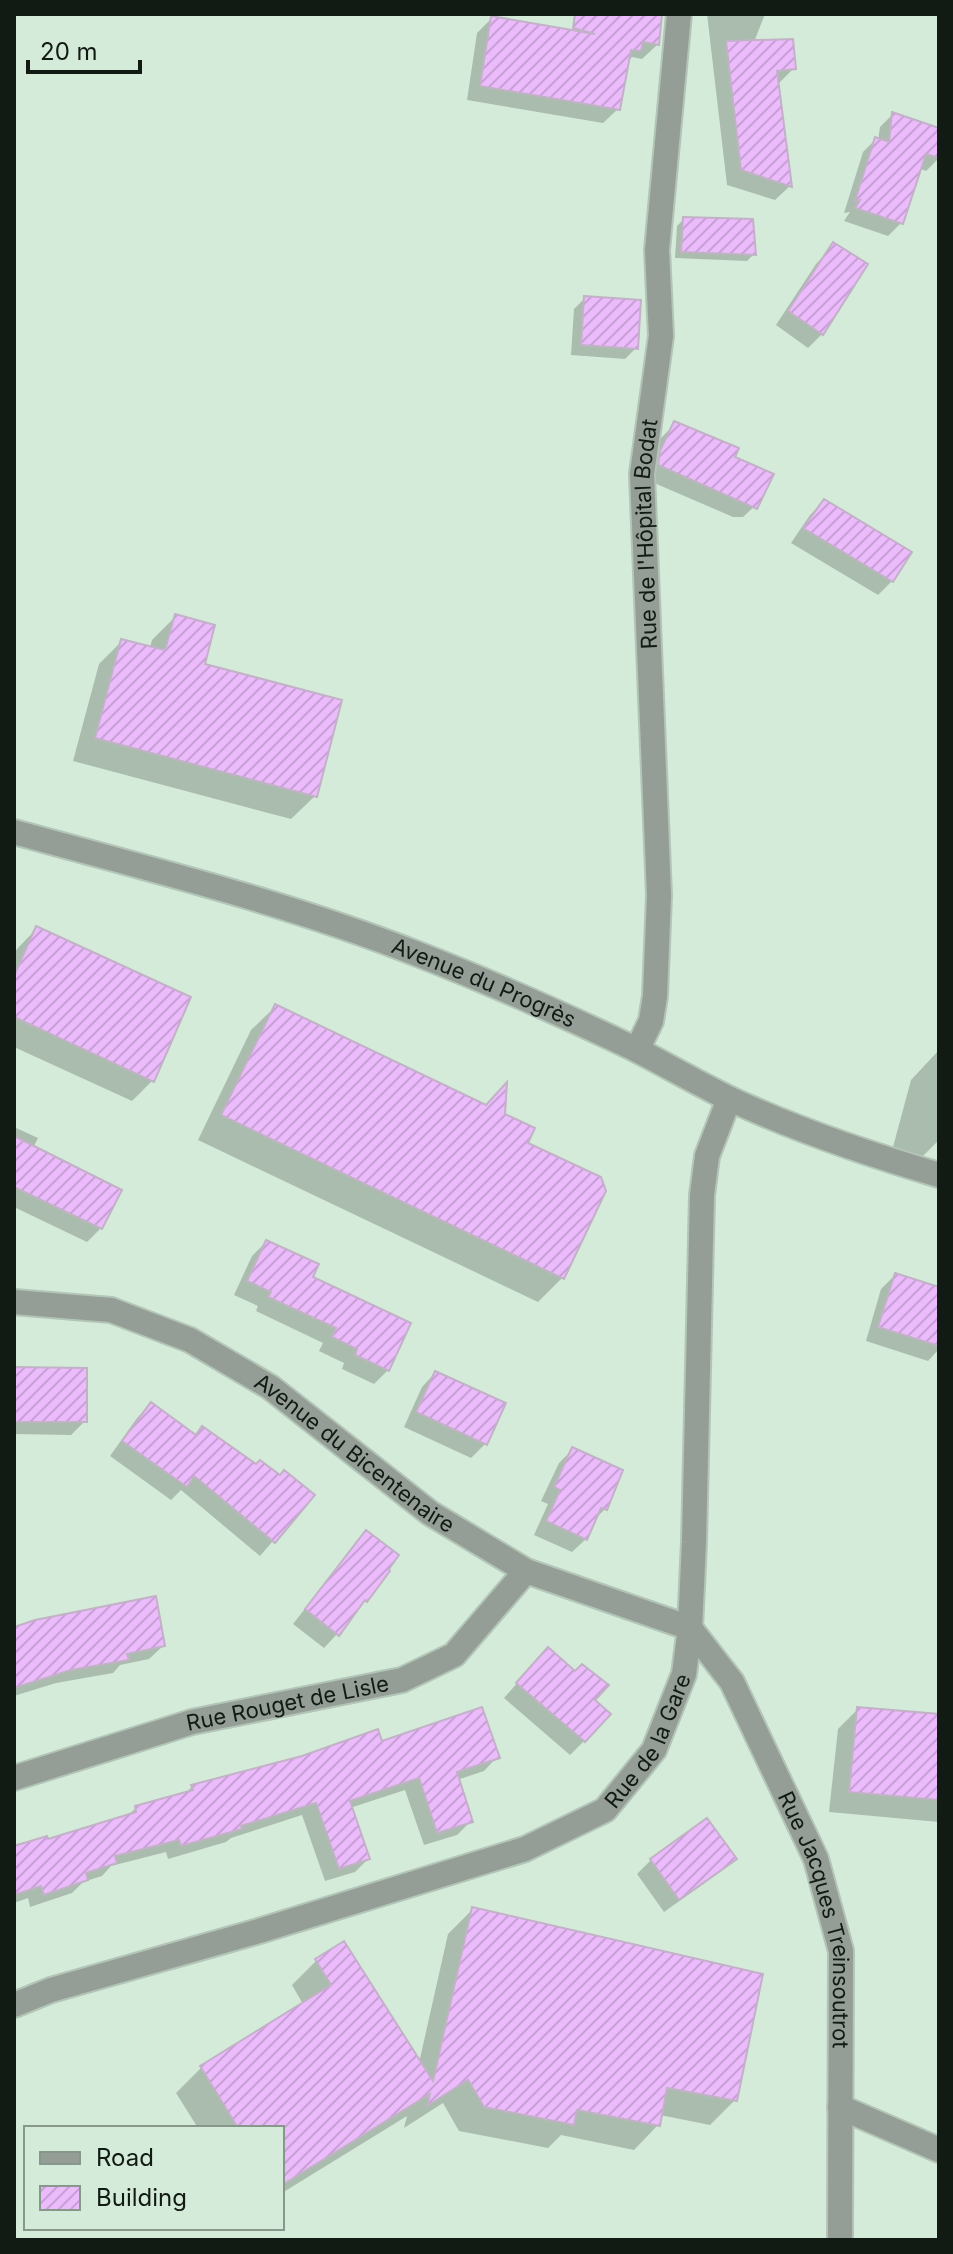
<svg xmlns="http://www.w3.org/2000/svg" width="953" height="2254" font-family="Inter,sans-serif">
  <defs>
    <pattern id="building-hatch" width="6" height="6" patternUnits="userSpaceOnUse" patternTransform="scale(2)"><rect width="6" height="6" fill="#ebbbfb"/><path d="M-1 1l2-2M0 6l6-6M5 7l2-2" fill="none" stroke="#c8a0d6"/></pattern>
  </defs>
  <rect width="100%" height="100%" fill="#d5ebda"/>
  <path fill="#0003" d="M 603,14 L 660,14 L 657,45 L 642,59 L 632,57 L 626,64 L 618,109 L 603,123 L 467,100 L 477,33 L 492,18 L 585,32 Z
    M 707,14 L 765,14 L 754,42 L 794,68 L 779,83 L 777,83 L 790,186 L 775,200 L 727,185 Z
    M 893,114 L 939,130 L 939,158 L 926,171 L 919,168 L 901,223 L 888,236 L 844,221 L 850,212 L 844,213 L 863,152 L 876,139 L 878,140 L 880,127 Z
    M 684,219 L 754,254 L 747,261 L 675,258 L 677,226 Z
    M 830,249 L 822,334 L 808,348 L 776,325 L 816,264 Z
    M 585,298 L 636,348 L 625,359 L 571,355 L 574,309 Z
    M 675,424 L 758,503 L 743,517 L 733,517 L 645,479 L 647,467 L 661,438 Z
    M 824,501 L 892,581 L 878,595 L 791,543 L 810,515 Z
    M 175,617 L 202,665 L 315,796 L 291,819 L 73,761 L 99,664 L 122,641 L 150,648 L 152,640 Z
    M 37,928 L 152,1081 L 132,1101 L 14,1047 L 14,954 L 17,949 Z
    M 275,1007 L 503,1115 L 525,1144 L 604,1191 L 562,1278 L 538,1302 L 198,1140 L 251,1030 Z
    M 939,1050 L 939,1140 L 923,1156 L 893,1147 L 911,1080 Z
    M 14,1127 L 38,1138 L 33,1148 L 101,1228 L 87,1242 L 14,1207 Z
    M 266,1242 L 310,1278 L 388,1370 L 374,1384 L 342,1369 L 344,1363 L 319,1351 L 323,1343 L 256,1311 L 258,1306 L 234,1295 L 252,1256 Z
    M 895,1275 L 939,1289 L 939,1349 L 928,1361 L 866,1341 L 881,1289 Z
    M 14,1369 L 85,1421 L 71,1435 L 14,1434 Z
    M 435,1373 L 485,1444 L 471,1458 L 404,1427 L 422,1387 Z
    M 151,1404 L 195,1436 L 203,1428 L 256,1466 L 312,1496 L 260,1556 L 181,1490 L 171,1500 L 110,1456 L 137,1418 Z
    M 573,1449 L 605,1509 L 593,1521 L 586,1539 L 572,1552 L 534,1535 L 548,1504 L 541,1501 L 559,1463 Z
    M 367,1533 L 388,1571 L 337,1634 L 324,1648 L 293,1624 L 353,1547 Z
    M 14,1629 L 163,1646 L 149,1659 L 120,1665 L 113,1673 L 56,1683 L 14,1696 Z
    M 534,1664 L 584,1741 L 570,1755 L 504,1698 Z
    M 858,1709 L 939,1717 L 939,1822 L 829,1812 L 838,1729 Z
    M 381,1743 L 497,1757 L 484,1771 L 457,1780 L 471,1821 L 457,1835 L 424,1845 L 405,1790 L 350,1808 L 368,1859 L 355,1872 L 325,1881 L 302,1815 L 231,1838 L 226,1842 L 168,1859 L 166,1852 L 111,1866 L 102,1876 L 83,1882 L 72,1893 L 30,1907 L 28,1898 L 14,1903 L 14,1845 L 24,1842 L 25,1845 L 47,1842 L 126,1817 L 136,1808 L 184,1794 L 192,1787 Z
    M 706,1820 L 734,1858 L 720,1872 L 664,1912 L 637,1874 L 651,1860 Z
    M 473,1909 L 735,2100 L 710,2125 L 660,2115 L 658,2125 L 634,2150 L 561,2135 L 548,2148 L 459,2131 L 443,2103 L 404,2128 L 407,2116 L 282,2193 L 282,2128 L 198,2128 L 176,2093 L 201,2068 L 303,2004 L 292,1985 L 316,1961 L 419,2063 L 448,1934 Z"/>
  <path fill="url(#building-hatch)" stroke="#c1b2c6" stroke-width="2" d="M 575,14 L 662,14 L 659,45 L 643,42 L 641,51 L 631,50 L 620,110 L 480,86 L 491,16 L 595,34 L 573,28 Z
    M 793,39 L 796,69 L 777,71 L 792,187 L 741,170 L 726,41 Z
    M 892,112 L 939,128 L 939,158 L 926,154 L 903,224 L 855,208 L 860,200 L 855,201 L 875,137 L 889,142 Z
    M 683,217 L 753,219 L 756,255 L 681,252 Z
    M 833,242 L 868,264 L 823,335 L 788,311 Z
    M 584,296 L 641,300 L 638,349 L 581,345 Z
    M 674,421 L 739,448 L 735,457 L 774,474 L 757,509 L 658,465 L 660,451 Z
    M 824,499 L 912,552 L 893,582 L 803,528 Z
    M 175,614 L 215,625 L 205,664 L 342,700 L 317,797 L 95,738 L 121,639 L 165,650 Z
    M 36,926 L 191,997 L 154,1082 L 14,1017 L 14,976 Z
    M 275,1004 L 486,1105 L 507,1082 L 505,1114 L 535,1128 L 528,1143 L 601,1177 L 606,1191 L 564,1279 L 221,1115 Z
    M 14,1136 L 122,1190 L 102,1229 L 14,1187 Z
    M 266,1240 L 319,1264 L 313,1277 L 411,1323 L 389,1371 L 355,1355 L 357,1349 L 332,1337 L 336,1328 L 268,1297 L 271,1292 L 247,1281 Z
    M 895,1273 L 939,1287 L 939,1346 L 878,1327 Z
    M 14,1367 L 87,1368 L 87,1422 L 14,1422 Z
    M 435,1371 L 506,1403 L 487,1445 L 416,1412 Z
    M 151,1402 L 196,1435 L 202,1426 L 256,1464 L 260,1460 L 280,1475 L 284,1470 L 315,1495 L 275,1543 L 194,1476 L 187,1487 L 122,1441 Z
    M 572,1447 L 623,1470 L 607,1510 L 601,1508 L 587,1540 L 546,1521 L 560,1490 L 554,1487 Z
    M 366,1530 L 399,1555 L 389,1569 L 390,1571 L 367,1602 L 365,1600 L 339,1636 L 305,1609 Z
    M 156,1596 L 165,1646 L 127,1654 L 129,1660 L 71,1670 L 14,1688 L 14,1627 L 35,1620 Z
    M 548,1647 L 575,1671 L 582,1664 L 609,1685 L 595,1700 L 611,1714 L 585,1742 L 516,1683 Z
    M 482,1707 L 500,1758 L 457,1772 L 473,1822 L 437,1833 L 419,1778 L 350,1801 L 370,1859 L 339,1869 L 316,1803 L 241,1826 L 242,1829 L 181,1846 L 179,1840 L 115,1856 L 117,1863 L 86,1873 L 88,1880 L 44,1895 L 41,1886 L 14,1895 L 14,1846 L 47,1836 L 48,1839 L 136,1812 L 135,1806 L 193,1790 L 191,1785 L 302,1756 L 378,1729 L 382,1741 Z
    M 857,1707 L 939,1714 L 939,1800 L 849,1792 Z
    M 707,1818 L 737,1859 L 679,1900 L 650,1859 Z
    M 472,1907 L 763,1974 L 737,2101 L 667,2088 L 660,2126 L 577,2110 L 574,2125 L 484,2107 L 468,2080 L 427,2106 L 430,2094 L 282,2185 L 282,2128 L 238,2128 L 200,2066 L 331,1985 L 315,1959 L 344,1941 L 433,2081 Z"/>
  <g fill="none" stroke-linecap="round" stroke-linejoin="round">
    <g stroke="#b2c5b6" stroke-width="28">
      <g id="minor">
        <path id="s1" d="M 14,832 C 149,869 284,902 415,953 C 490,982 564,1015 637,1050 C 668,1066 697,1083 728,1098 C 796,1130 868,1154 939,1175"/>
        <path id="s2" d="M 637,1050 L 651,1021 L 655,996 L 659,895 L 642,474 L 661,336 L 657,250 L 679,14"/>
        <path id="s3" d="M 14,1302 L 111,1310 L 190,1340 L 270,1387 L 430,1513 L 526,1571 L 690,1628 L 732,1682 L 816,1859 L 841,1951 L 840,2240"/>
        <path id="s4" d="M 14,1778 L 192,1722 L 402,1680 L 454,1655 L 526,1571"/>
        <path id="s5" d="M 14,2005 L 51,1990 L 259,1931 L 525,1849 L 605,1810 L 654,1750 L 684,1674 L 690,1628 L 694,1542 L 702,1195 L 707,1156 L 729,1099"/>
        <path d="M 840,2107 L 939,2150"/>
      </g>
    </g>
    <use href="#minor" stroke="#949d96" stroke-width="24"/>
  </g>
  <g text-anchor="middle" stroke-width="8" stroke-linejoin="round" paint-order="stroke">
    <g font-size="22" fill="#121a14" stroke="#d5ebda">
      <text dy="8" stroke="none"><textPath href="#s2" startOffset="520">Rue de l'Hôpital Bodat</textPath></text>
      <text dy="8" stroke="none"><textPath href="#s1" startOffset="494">Avenue du Progrès</textPath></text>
      <text dy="8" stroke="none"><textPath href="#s3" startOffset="382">Avenue du Bicentenaire</textPath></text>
      <text dy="8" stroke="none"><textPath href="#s4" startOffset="284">Rue Rouget de Lisle</textPath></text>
      <text dy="8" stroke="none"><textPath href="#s5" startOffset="706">Rue de la Gare</textPath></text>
      <text dy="8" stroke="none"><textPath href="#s3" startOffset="1088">Rue Jacques Treinsoutrot</textPath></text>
    </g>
  </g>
  <rect width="953" height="2254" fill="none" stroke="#121a14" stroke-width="32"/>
  <rect x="24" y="2126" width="260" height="104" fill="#d5ebda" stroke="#87978b" stroke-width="2"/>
  <rect x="40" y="2152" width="40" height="12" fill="#949d96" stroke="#87978b" stroke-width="2"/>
  <text x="96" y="2166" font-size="24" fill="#121a14">Road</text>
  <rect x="40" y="2186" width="40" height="24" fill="url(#building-hatch)" stroke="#87978b" stroke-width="2"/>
  <text x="96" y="2206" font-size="24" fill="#121a14">Building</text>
  <path d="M28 60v12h112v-12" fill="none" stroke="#121a14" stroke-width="4"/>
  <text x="40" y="60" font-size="24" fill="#121a14" stroke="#d5ebda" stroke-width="6" paint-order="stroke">20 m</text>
</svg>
